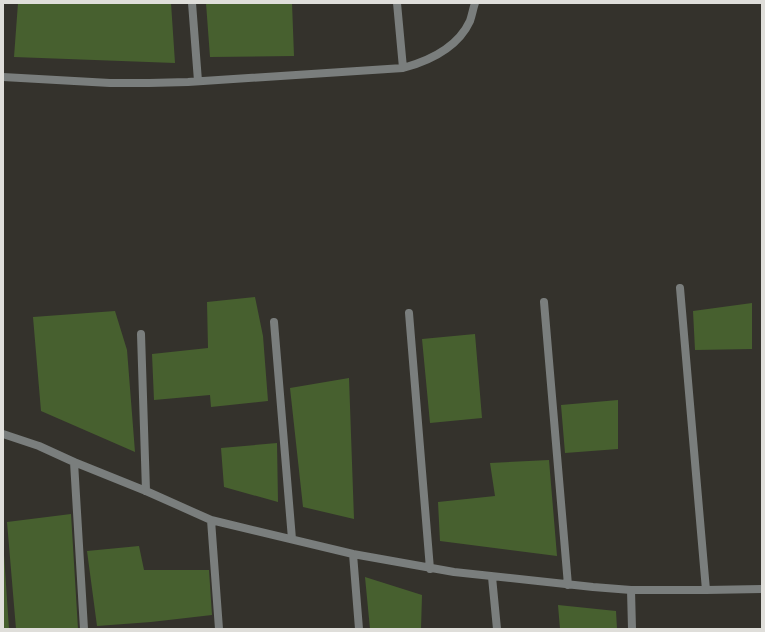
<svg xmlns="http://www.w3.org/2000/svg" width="765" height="632" font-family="'Fira Sans Condensed',sans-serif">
  <rect width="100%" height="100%" fill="#34322c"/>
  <path fill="#47602f" d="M 18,3 L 171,3 L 175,63 L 14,57 Z
    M 206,3 L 292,3 L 294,56 L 210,57 Z
    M 255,297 L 263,336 L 268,401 L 211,407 L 210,395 L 154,400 L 152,354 L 208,348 L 207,302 Z
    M 752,303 L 752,349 L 695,350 L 693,311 Z
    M 115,311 L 127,350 L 135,452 L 41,411 L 33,317 Z
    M 475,334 L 482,418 L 430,423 L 422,339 Z
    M 349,378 L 354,519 L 303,507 L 290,388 Z
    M 618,400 L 618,449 L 565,453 L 561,405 Z
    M 277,443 L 278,502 L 224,487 L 221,448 Z
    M 549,460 L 557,556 L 440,541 L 438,502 L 495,496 L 490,463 Z
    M 71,514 L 78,629 L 16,629 L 7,522 Z
    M 3,540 L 9,629 L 3,629 Z
    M 139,546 L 144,570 L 209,570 L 212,615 L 151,622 L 97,626 L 87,551 Z
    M 365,577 L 422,595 L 421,629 L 370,629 Z
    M 558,605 L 616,611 L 617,629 L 560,629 Z"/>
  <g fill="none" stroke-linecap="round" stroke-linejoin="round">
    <path stroke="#7a7e7d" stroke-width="8" d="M 192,3 L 198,81
      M 397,3 L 403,68
      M 3,77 L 110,83 L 149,83 L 188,82 L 403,68 C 429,61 458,47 470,21 C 472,15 473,9 475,3
      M 680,288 L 706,590
      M 544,302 L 568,585
      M 409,313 L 430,569
      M 274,322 L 292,539
      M 141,334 L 146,491
      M 3,434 L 39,446 L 74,462 L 146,491 L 211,520 L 353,554 L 454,572 L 593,587 L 631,590 L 706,590 L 762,589
      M 74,462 L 84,629
      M 211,520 L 219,629
      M 353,554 L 359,629
      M 492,577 L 497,629
      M 631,590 L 632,629"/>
  </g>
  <rect width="765" height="632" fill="none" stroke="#dfdeda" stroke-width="8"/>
</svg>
